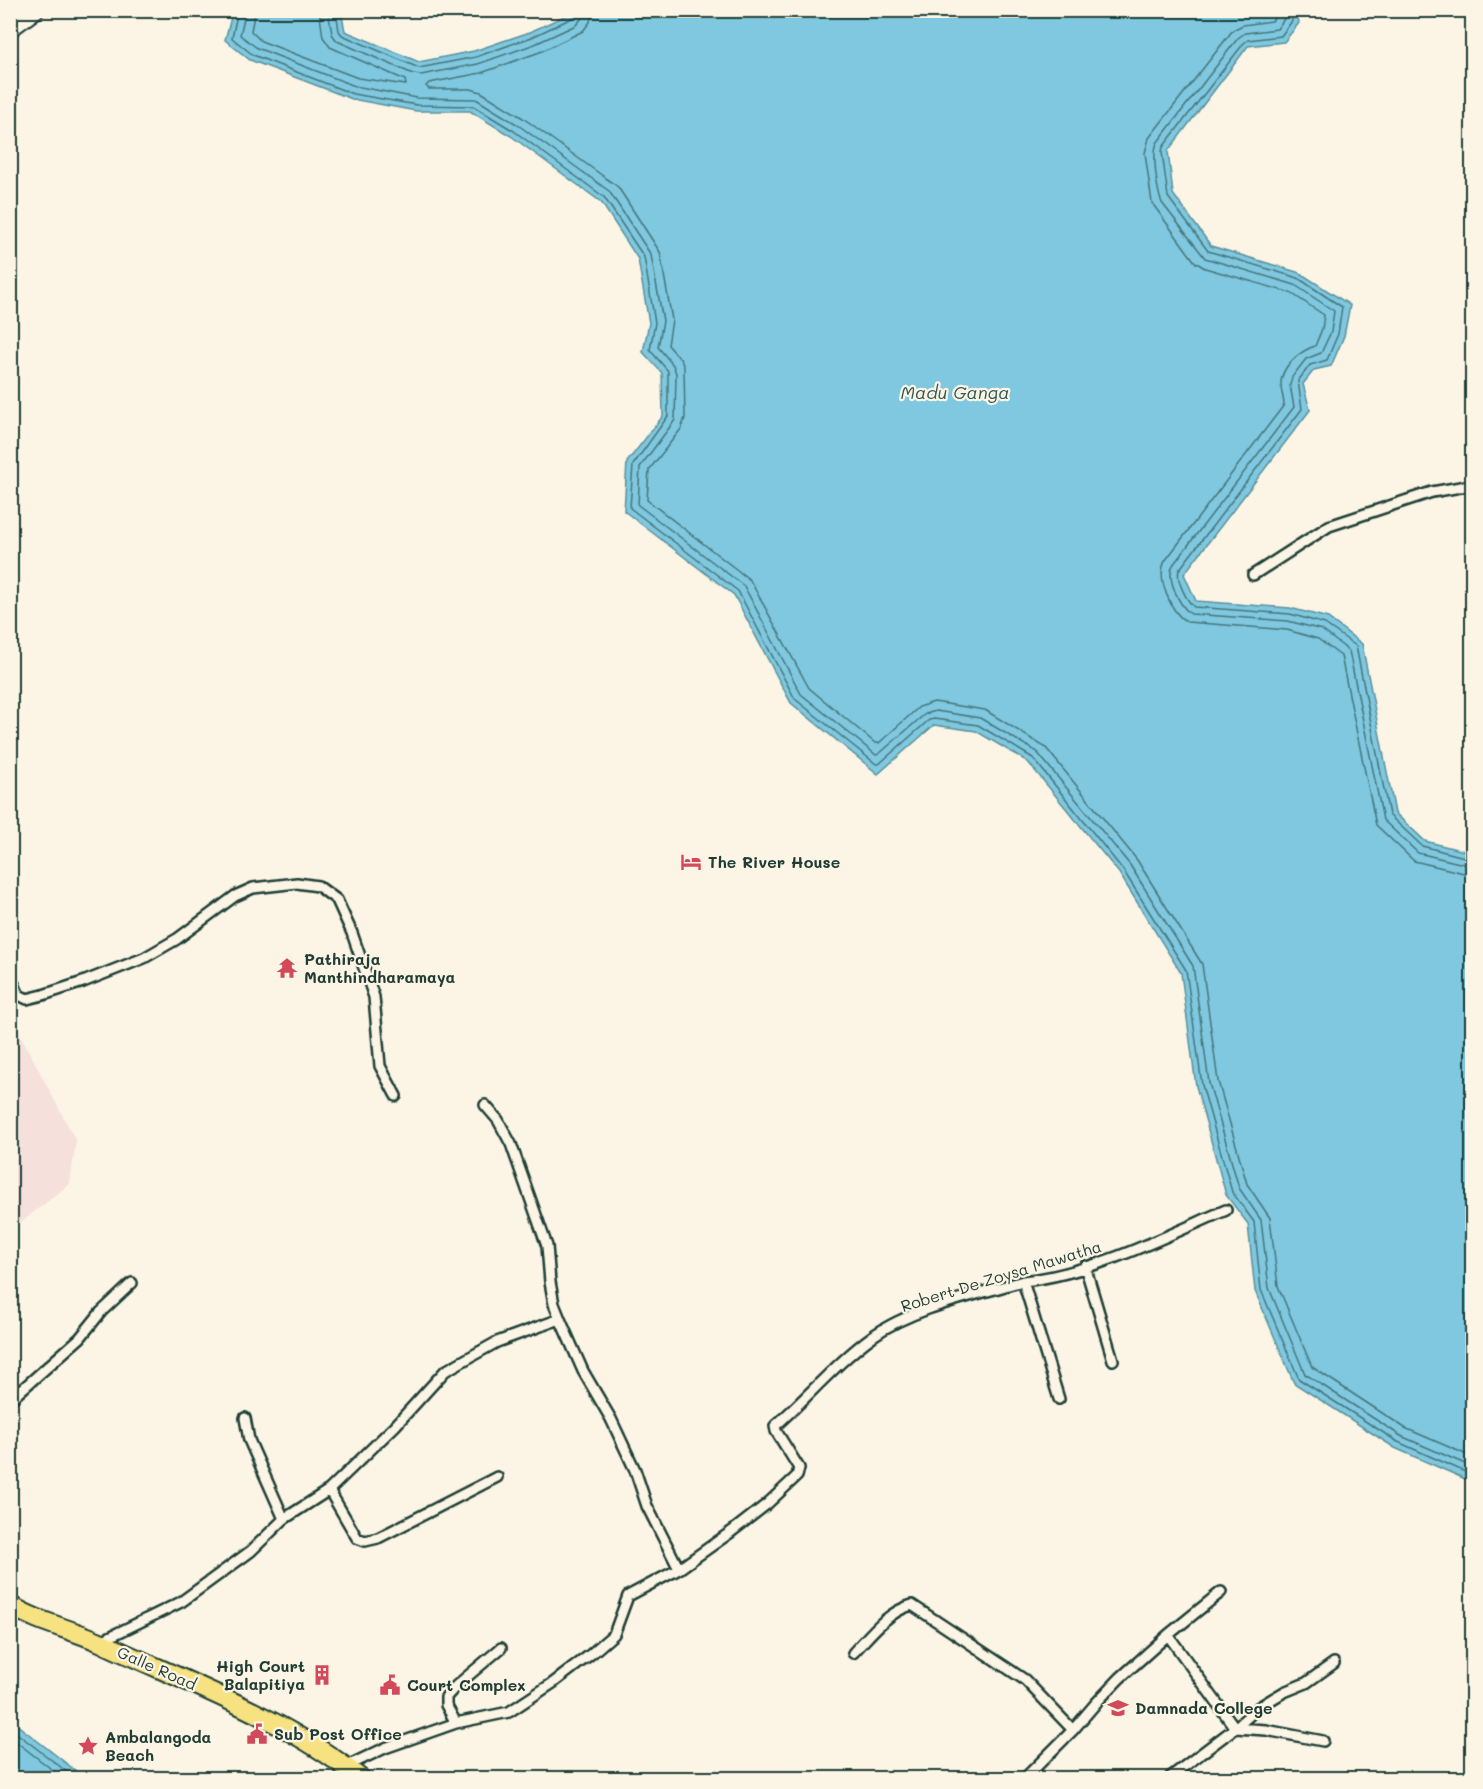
<svg xmlns="http://www.w3.org/2000/svg" width="1483" height="1789" font-family="Mali,sans-serif">
  <rect width="100%" height="100%" fill="#fcf5e5"/>
  <filter id="ink" filterUnits="userSpaceOnUse"><feTurbulence type="fractalNoise" baseFrequency=".0167" numOctaves="2"/><feDisplacementMap in="SourceGraphic" scale="12" xChannelSelector="R" yChannelSelector="G"/><feConvolveMatrix kernelMatrix="1 2 1 2 8 2 1 2 1" color-interpolation-filters="sRGB"/></filter>
  <g filter="url(#ink)">
    <path fill="#f5e0dc" d="M 11,1017 L 76,1141 L 70,1184 L 11,1230 Z"/>
    <path fill="#7fc8e0" stroke="#59909b" stroke-width="1.5" d="M 233,10 L 341,11 L 345,31 L 419,62 L 474,51 L 530,32 L 575,11 L 1297,11 L 1299,23 L 1284,42 L 1248,46 L 1168,151 L 1173,194 L 1211,246 L 1300,273 L 1350,305 L 1344,336 L 1331,366 L 1314,370 L 1303,384 L 1310,410 L 1184,574 L 1196,601 L 1290,608 L 1328,618 L 1362,644 L 1395,813 L 1425,841 L 1472,853 L 1472,1482 L 1395,1448 L 1294,1383 L 1255,1291 L 1248,1224 L 1226,1195 L 1196,1086 L 1181,973 L 1119,873 L 1028,762 L 976,731 L 934,725 L 878,774 L 791,703 L 734,595 L 624,511 L 627,462 L 663,416 L 662,373 L 643,352 L 649,323 L 638,259 L 601,202 L 511,136 L 470,111 L 416,111 L 352,99 L 250,60 L 225,40 Z
      M 11,1720 L 76,1771 L 84,1778 L 11,1778 Z"/>
    <g fill="none" stroke-linecap="round" stroke-linejoin="round">
      <path stroke="#457579" stroke-width="1.5" d="M 238,10 L 232,38 L 253,55 L 353,94 L 417,105 L 473,106 L 514,131 L 604,197 L 644,257 L 655,323 L 650,350 L 668,371 L 668,416 L 633,465 L 630,508 L 738,591 L 795,699 L 876,764 L 879,764 L 929,720 L 934,719 L 978,725 L 1033,758 L 1123,870 L 1186,970 L 1202,1085 L 1232,1192 L 1254,1222 L 1261,1290 L 1299,1379 L 1398,1442 L 1472,1475
        M 246,10 L 240,35 L 257,48 L 355,86 L 417,98 L 476,99 L 518,125 L 609,191 L 651,255 L 663,321 L 658,347 L 673,365 L 676,373 L 675,420 L 640,467 L 638,505 L 744,586 L 801,694 L 876,755 L 879,754 L 925,714 L 936,711 L 980,718 L 1037,752 L 1130,865 L 1193,966 L 1209,1083 L 1239,1188 L 1261,1220 L 1269,1288 L 1305,1374 L 1401,1436 L 1472,1467
        M 255,10 L 251,31 L 261,41 L 358,78 L 406,85 L 405,80 L 330,47 L 323,37 L 319,10
        M 328,10 L 332,34 L 337,41 L 413,74 L 421,75 L 478,64 L 535,44 L 576,25 L 582,18 L 583,10
        M 336,10 L 339,31 L 342,35 L 419,68 L 476,57 L 532,37 L 572,18 L 575,10
        M 592,10 L 590,22 L 583,31 L 540,52 L 481,73 L 429,83 L 426,86 L 429,89 L 471,89 L 481,92 L 523,118 L 618,187 L 660,252 L 672,320 L 668,345 L 681,360 L 684,367 L 685,418 L 681,429 L 649,470 L 647,500 L 750,580 L 809,688 L 875,743 L 879,743 L 919,707 L 934,702 L 985,710 L 1046,748 L 1137,860 L 1202,964 L 1218,1081 L 1247,1184 L 1270,1218 L 1278,1286 L 1312,1367 L 1405,1428 L 1472,1457
        M 1275,10 L 1275,17 L 1272,21 L 1243,25 L 1233,30 L 1149,138 L 1145,153 L 1152,203 L 1195,262 L 1205,268 L 1291,293 L 1324,315 L 1322,329 L 1315,346 C 1300,351 1280,367 1281,385 C 1281,392 1284,399 1284,405 L 1165,561 C 1156,578 1171,613 1187,622 L 1287,630 L 1318,639 L 1341,656 L 1376,825 L 1414,861 L 1472,875
        M 1284,10 L 1284,19 L 1277,29 L 1245,33 L 1238,38 L 1157,143 C 1152,154 1157,192 1162,203 L 1205,258 L 1295,285 L 1334,311 L 1331,332 L 1321,353 L 1306,359 L 1292,377 L 1290,385 L 1294,407 L 1173,565 C 1166,578 1179,606 1191,614 L 1288,621 L 1322,630 L 1349,651 L 1383,820 L 1418,853 L 1472,866
        M 1291,10 L 1292,21 L 1281,36 L 1248,40 L 1244,43 L 1163,147 L 1162,152 L 1168,197 L 1208,251 L 1298,278 L 1342,307 L 1338,334 L 1327,360 L 1310,365 L 1298,381 L 1302,409 L 1179,570 C 1176,580 1186,600 1194,607 L 1290,614 L 1325,624 L 1356,646 L 1389,815 L 1422,846 L 1472,859
        M 10,1728 L 75,1778
        M 10,1737 L 63,1778"/>
      <g stroke="#1f3d34" stroke-width="14">
        <path id="street" d="M 1253,575 L 1329,526 L 1432,492 L 1472,485
          M 10,976 L 19,995 L 27,999 L 43,995 L 83,982 L 144,958 L 177,939 L 235,896 L 253,888 L 297,883 L 318,886 L 337,900 L 352,933 L 374,997 L 380,1066 L 396,1096
          M 485,1105 L 498,1120 L 511,1144 L 547,1246 L 550,1282 L 554,1304 L 560,1319 L 583,1371 L 611,1419 L 635,1470 L 647,1506 L 679,1569
          M 1085,1266 L 1113,1360
          M 1023,1281 L 1059,1399
          M 10,1400 L 80,1338 L 101,1312 L 132,1283
          M 245,1418 L 249,1440 L 284,1519
          M 329,1490 L 357,1538 L 365,1541 L 378,1538 L 497,1477
          M 1168,1635 L 1235,1728 L 1259,1707 L 1284,1692 L 1306,1683 L 1334,1663
          M 99,1642 L 181,1602 L 251,1551 L 284,1519 L 329,1490 L 395,1426 L 445,1371 L 497,1342 L 560,1319
          M 853,1653 C 870,1635 887,1612 912,1605 L 1025,1680 L 1073,1730
          M 456,1723 L 446,1705 L 446,1697 L 456,1686 L 501,1648
          M 345,1767 L 385,1748 L 456,1723 L 509,1712 L 553,1683 L 591,1654 L 614,1634 L 628,1596 L 679,1569 L 731,1532 L 767,1504 L 797,1476 L 799,1468 L 776,1431 L 775,1426 C 808,1397 837,1362 873,1336 C 912,1308 976,1295 1023,1281 C 1091,1274 1164,1237 1226,1210
          M 1025,1778 L 1073,1730 L 1097,1702 L 1120,1678 L 1168,1635 L 1221,1592
          M 1169,1778 L 1235,1728 L 1266,1730 L 1323,1741"/>
      </g>
      <g stroke="#1f3d34" stroke-width="18">
        <path id="secondary" d="M 10,30 L 37,10"/>
      </g>
      <g stroke="#1f3d34" stroke-width="22">
        <path id="highway" d="M 10,1605 C 37,1622 71,1629 100,1642 C 188,1683 283,1717 360,1778"/>
      </g>
      <use href="#street" stroke="#fcf5e5" stroke-width="9"/>
      <use href="#secondary" stroke="#fcf5e5" stroke-width="14"/>
      <use href="#highway" stroke="#f7e281" stroke-width="18"/>
    </g>
  </g>
  <defs>
    <g id="hotel-bare" transform="scale(1.62)"><path d="M-6-4.5h1.5V1H6V5H4.5V3h-9V5H-6ZM-4 0a1.8 1.8 0 1 1 3.6 0ZM.5 0V-2.5h3Q6-2.5 6 0Z" fill="#d1495b" stroke="#fcf5e5" stroke-width="2.5" paint-order="stroke"/></g>
    <g id="temple-bare" transform="scale(1.62)"><path d="M0-6L5-2H3V0L6.5 2.5H4V6H1.5V3h-3V6H-4V2.5H-6.5L-3 0V-2H-5Z" fill="#d1495b" stroke="#fcf5e5" stroke-width="2.5" paint-order="stroke"/></g>
    <g id="building-bare" transform="scale(1.62)"><path d="M-4-6H4V6H1V3H-1V6H-4ZM-2.5-4.3h1.7v1.8h-1.7ZM.8-4.3h1.7v1.8H.8ZM-2.5-1h1.7V.8h-1.7ZM.8-1h1.7V.8H.8Z" fill="#d1495b" stroke="#fcf5e5" stroke-width="2.5" paint-order="stroke"/></g>
    <g id="civic-bare" transform="scale(1.62)"><path d="M-.6-6.5H3V-4.5H.6V-3L4-1V1h2V6H-6V1h2V-1L-.6-3ZM-1.2 2.5V6h2.4V2.5Z" fill="#d1495b" stroke="#fcf5e5" stroke-width="2.5" paint-order="stroke"/></g>
    <g id="school-bare" transform="scale(1.62)"><path d="M0-5L7-2L0 1L-7-2ZM-4 1L0 2.5L4 1V4Q0 6-4 4Z" fill="#d1495b" stroke="#fcf5e5" stroke-width="2.5" paint-order="stroke"/></g>
    <g id="sight-bare" transform="scale(1.62)"><path d="M0-6L1.8-2.2L6-1.7L2.9 1.2L3.7 5.4L0 3.3L-3.7 5.4L-2.9 1.2L-6-1.7L-1.8-2.2Z" fill="#d1495b" stroke="#fcf5e5" stroke-width="2.5" paint-order="stroke"/></g>
  </defs>
  <g fill-rule="evenodd">
    <use href="#hotel-bare" x="691" y="862"/>
    <use href="#temple-bare" x="287" y="968"/>
    <use href="#building-bare" x="322" y="1675"/>
    <use href="#civic-bare" x="390" y="1685"/>
    <use href="#school-bare" x="1118" y="1708"/>
    <use href="#civic-bare" x="257" y="1734"/>
    <use href="#sight-bare" x="88" y="1746"/>
  </g>
  <g text-anchor="middle" stroke-width="4.5" stroke-linejoin="round" paint-order="stroke">
    <g font-size="16" font-weight="bold" fill="#1f3d34" stroke="#fcf5e5" text-anchor="start">
      <text x="708" y="868">The River House</text>
      <text x="304" y="965">Pathiraja<tspan x="304" dy="18">Manthindharamaya</tspan></text>
      <text x="305" y="1672" text-anchor="end">High Court<tspan x="305" dy="18">Balapitiya</tspan></text>
      <text x="407" y="1691">Court Complex</text>
      <text x="1135" y="1714">Damnada College</text>
      <text x="274" y="1740">Sub Post Office</text>
      <text x="105" y="1743">Ambalangoda<tspan x="105" dy="18">Beach</tspan></text>
    </g>
    <g font-size="16" fill="#1f3d34" stroke="#fcf5e5">
      <text transform="translate(1001 1276) rotate(-17)" y="6">Robert De Zoysa Mawatha</text>
      <text transform="translate(157 1668) rotate(24)" y="6">Galle Road</text>
    </g>
    <g font-size="18" font-style="italic" fill="#325956" stroke="#fcf5e5">
      <text x="955" y="399">Madu Ganga</text>
    </g>
  </g>
  <rect width="1483" height="1789" fill="none" stroke="#fcf5e5" stroke-width="36"/>
  <rect x="18" y="18" width="1447" height="1753" fill="none" stroke="#1f3d34" stroke-width="2" filter="url(#ink)"/>
</svg>
